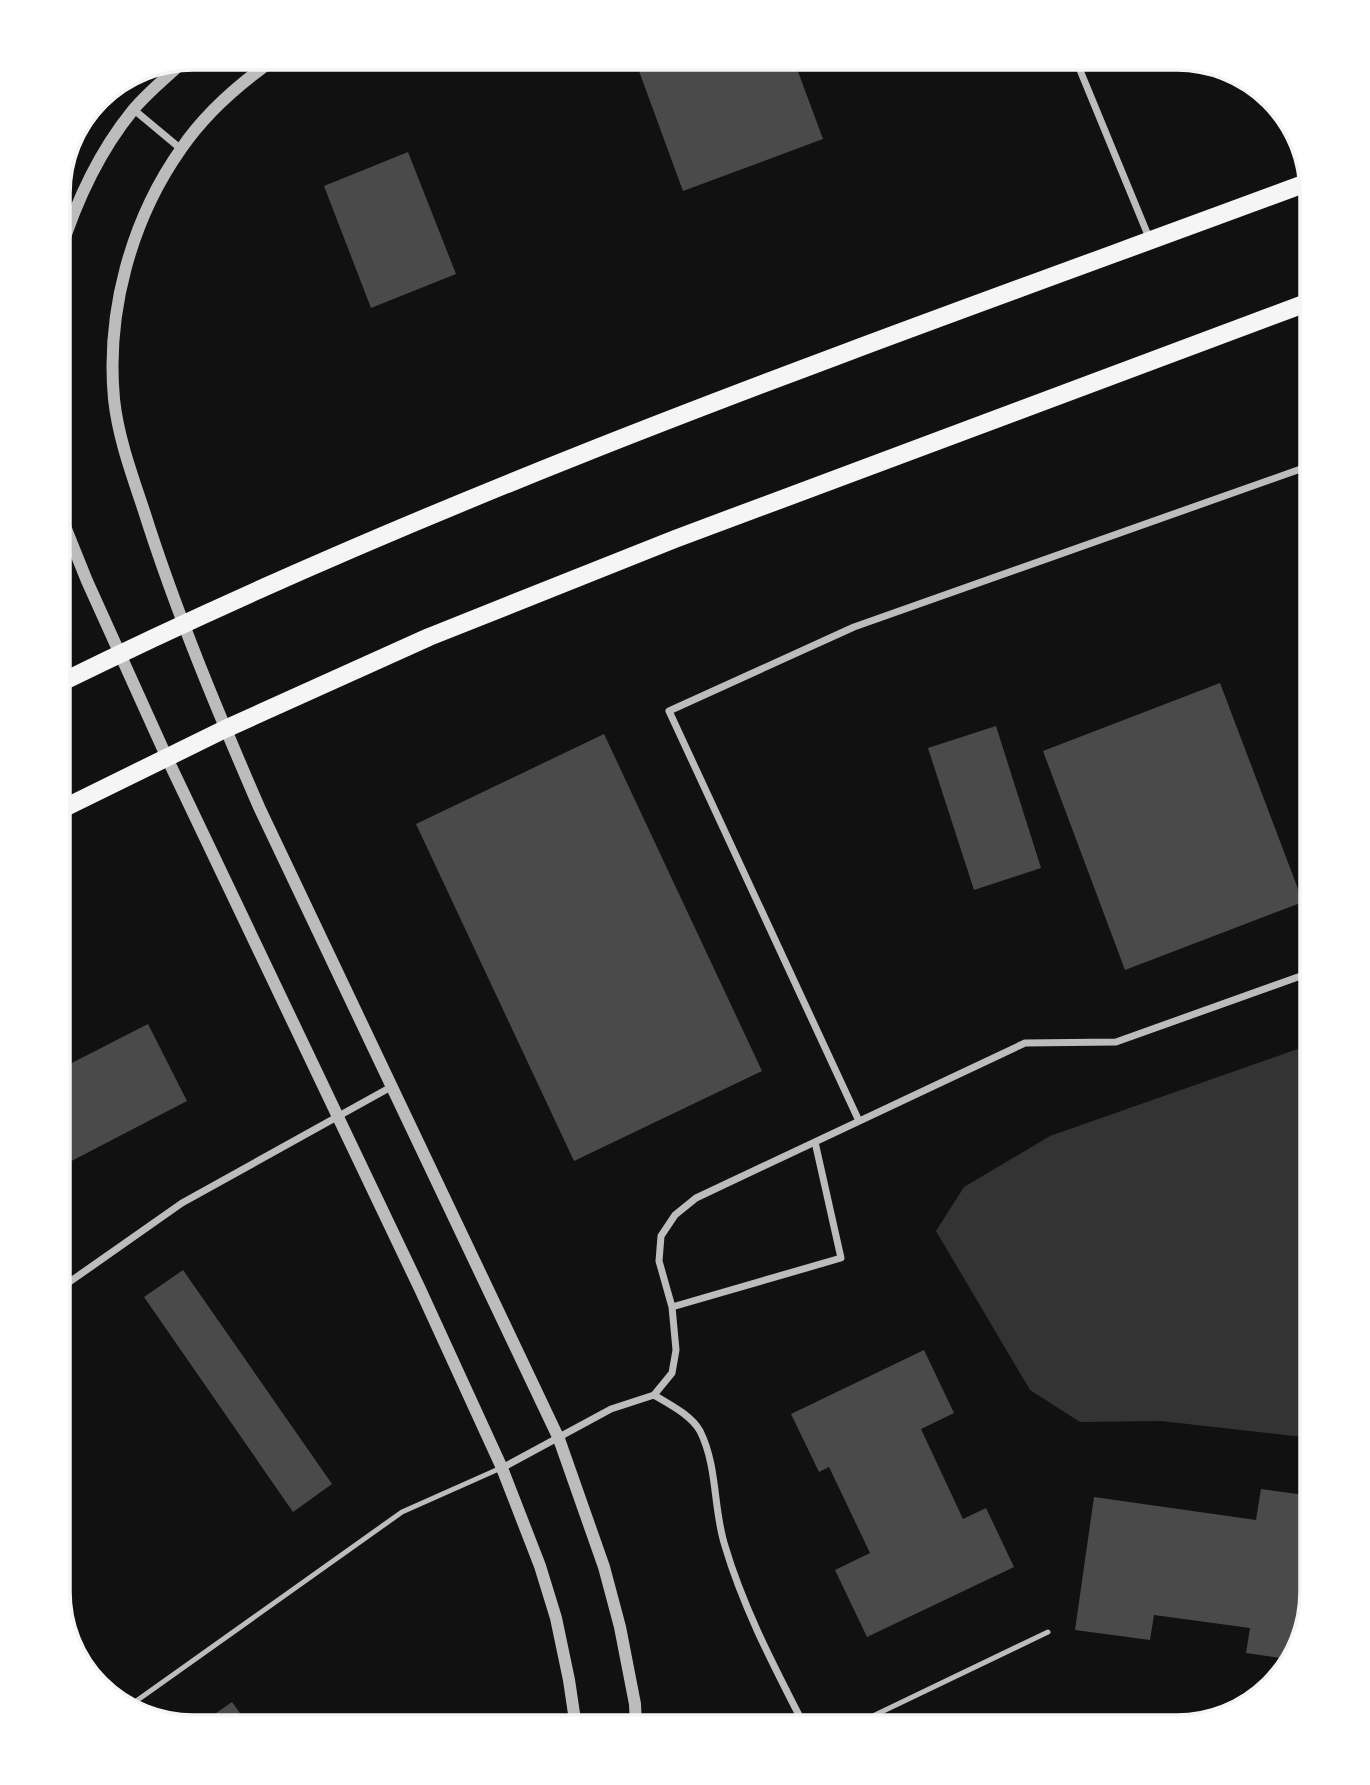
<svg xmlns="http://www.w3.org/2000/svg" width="1370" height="1785" font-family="'Titillium Web',sans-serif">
  <rect width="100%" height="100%" fill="#111"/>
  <path fill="#333" d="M 1312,1044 L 1312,1438 L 1161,1421 L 1080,1422 L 1030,1390 L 936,1231 L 964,1187 L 1050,1136 Z"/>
  <path fill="#4a4a4a" d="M 650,58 L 793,58 L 823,139 L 683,191 L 636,63 Z
    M 408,152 L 456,274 L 371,308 L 324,186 Z
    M 1220,683 L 1303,902 L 1125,970 L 1043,751 Z
    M 996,726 L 1041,868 L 974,890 L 928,748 Z
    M 604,734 L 762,1071 L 574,1161 L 416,824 Z
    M 148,1024 L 187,1101 L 58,1168 L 58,1070 Z
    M 183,1270 L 332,1484 L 293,1512 L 144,1297 Z
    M 924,1350 L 954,1413 L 921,1429 L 963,1519 L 986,1508 L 1014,1567 L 867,1637 L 835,1570 L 870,1553 L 829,1467 L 819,1472 L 791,1414 Z
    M 1261,1489 L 1312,1496 L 1312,1592 L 1294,1660 L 1246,1653 L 1250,1628 L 1154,1615 L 1150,1640 L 1075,1630 L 1094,1497 L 1256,1520 Z
    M 232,1702 L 250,1727 L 196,1727 Z
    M 762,1720 L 765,1727 L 746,1727 Z"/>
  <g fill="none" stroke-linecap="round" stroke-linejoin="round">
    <path stroke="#bcbcbc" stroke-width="5" d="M 125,1709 L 402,1512 L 501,1468
      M 850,1727 L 1048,1632"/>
    <path stroke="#bcbcbc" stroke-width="7" d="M 1075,58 L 1150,240
      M 133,109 L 181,149
      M 859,1121 L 669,711 L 854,627 L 1312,465
      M 58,1290 L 182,1203 L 391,1087
      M 672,1307 L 841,1258 L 815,1142
      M 654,1395 L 672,1373 L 676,1350 L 672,1307 L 659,1261 L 661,1236 L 675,1215 L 696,1198 L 1025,1043 L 1116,1042 L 1312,972
      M 654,1395 C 669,1404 691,1415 700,1431 C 718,1467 713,1509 725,1546 C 744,1610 775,1668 805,1727
      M 502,1468 L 611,1409 L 654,1395
      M 1102,1727 L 1128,1727"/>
    <path stroke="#bcbcbc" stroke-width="12" d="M 276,58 C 240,83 206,112 181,149 C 131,220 106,312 114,399 C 118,437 132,475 144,511 C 176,612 217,710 259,807 L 559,1439 L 604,1567 L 620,1627 L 635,1704 L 636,1727
      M 58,259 C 74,206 98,153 133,110 C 148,92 167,77 184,61
      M 58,509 L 87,581 L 167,758 L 420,1289 L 502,1468 L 540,1566 L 556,1618 L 569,1680 L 576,1727"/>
    <path stroke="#f5f5f5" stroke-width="18" d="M 58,684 C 461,485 888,338 1309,182
      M 58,811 L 225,729 L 429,637 L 675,539 L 1312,301"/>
  </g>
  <path d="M0 0H1370V1785H0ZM193 70H1177A123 123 0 0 1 1300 193V1592A123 123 0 0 1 1177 1715H193A123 123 0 0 1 70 1592V193A123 123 0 0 1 193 70Z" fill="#fff" fill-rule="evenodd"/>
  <path fill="none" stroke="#f5f5f5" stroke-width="3.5" d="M193 70H1177A123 123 0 0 1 1300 193V1592A123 123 0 0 1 1177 1715H193A123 123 0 0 1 70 1592V193A123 123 0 0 1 193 70Z"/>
</svg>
